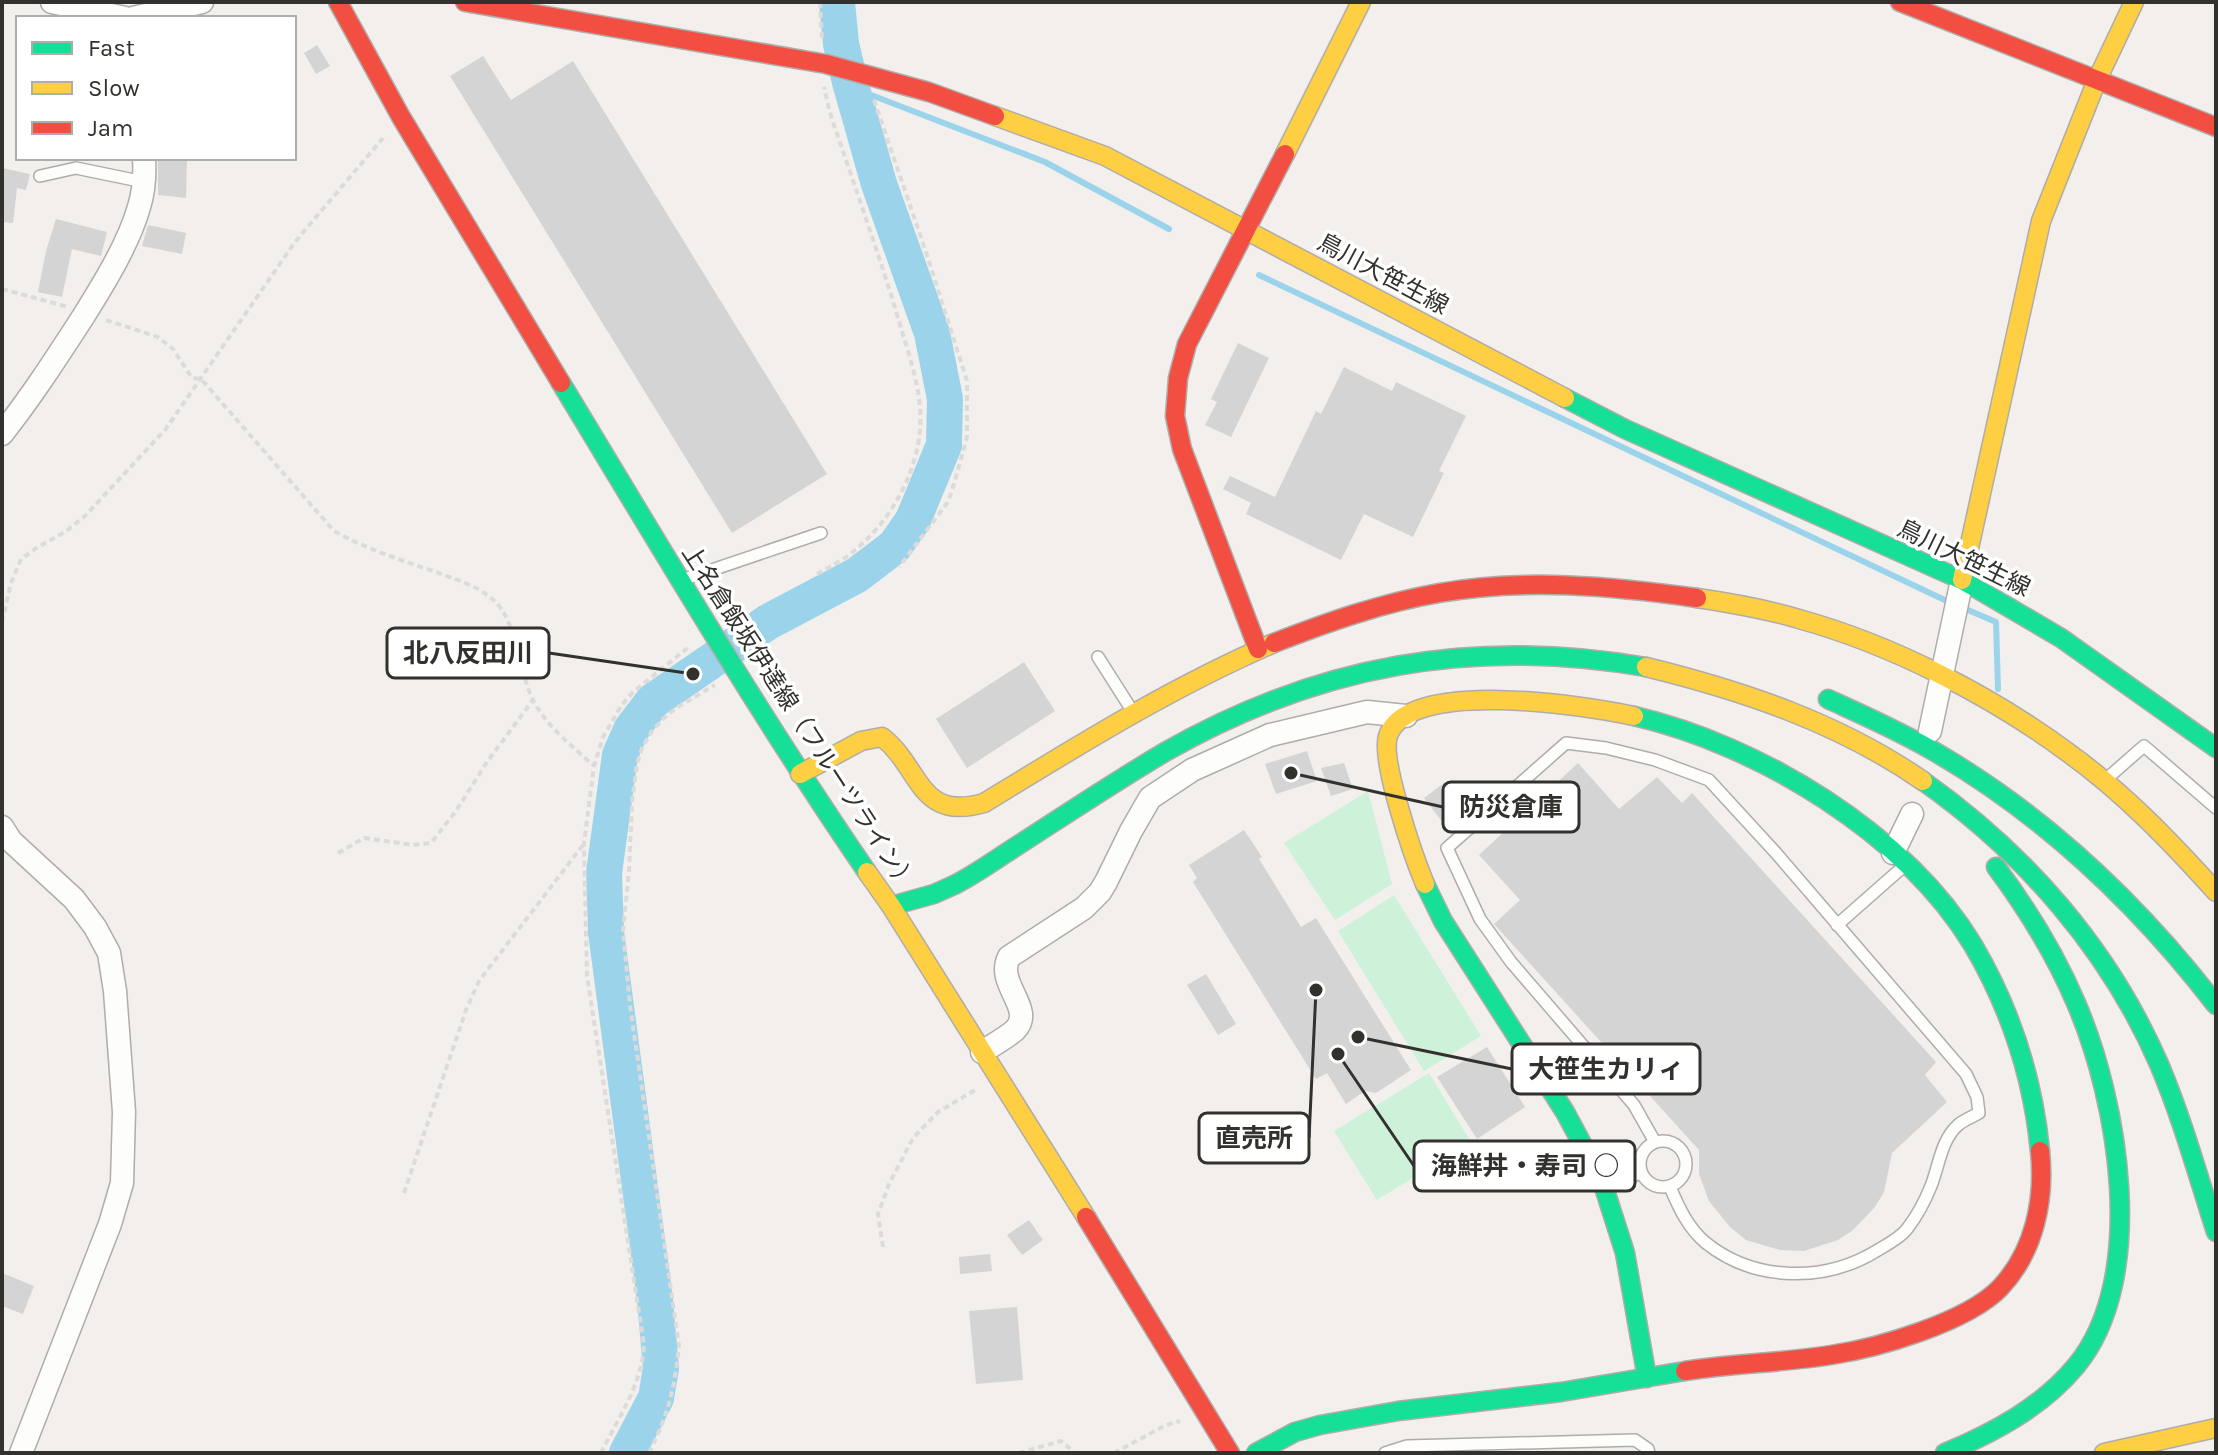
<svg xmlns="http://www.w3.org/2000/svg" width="2218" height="1455" font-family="Karla,'Noto Sans JP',sans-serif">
  <rect width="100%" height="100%" fill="#f2efed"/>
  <path fill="#cef2d9" d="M 1368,791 L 1392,884 L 1335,920 L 1284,843 Z
    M 1394,895 L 1481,1036 L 1424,1071 L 1338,931 Z
    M 1429,1073 L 1471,1142 L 1377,1200 L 1334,1131 Z"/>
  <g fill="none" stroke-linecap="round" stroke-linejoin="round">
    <path stroke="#9bd4ea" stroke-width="6" d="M 853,88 L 1045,162 L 1169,229
      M 1259,275 L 1951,603
      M 1961,607 L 1996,622 L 1998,689"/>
    <path stroke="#9bd4ea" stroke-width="36" d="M 627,1453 L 656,1398 L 661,1368 L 655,1300 L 606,932 L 604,873 L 620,755 L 631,730 L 653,701 L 768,622 L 857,575 L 895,546 L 913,520 L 944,445 L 945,399 L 932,333 L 879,184 L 850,82 L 841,44 L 837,2"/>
  </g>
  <path fill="#d5d4d4" d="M 317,45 L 330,66 L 316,74 L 304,53 Z
    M 483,56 L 511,100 L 573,61 L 827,474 L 732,533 L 450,76 Z
    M 158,158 L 187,158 L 186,198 L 158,195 Z
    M 2,168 L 30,174 L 26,190 L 17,188 L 13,223 L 2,222 Z
    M 56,219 L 107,232 L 101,256 L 72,249 L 62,297 L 38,292 L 46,251 Z
    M 148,225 L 186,233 L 182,254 L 142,246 Z
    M 1238,343 L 1269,358 L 1231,437 L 1205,425 L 1217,402 L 1211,399 Z
    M 1344,367 L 1392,391 L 1396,382 L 1466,416 L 1439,471 L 1444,473 L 1413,537 L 1364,514 L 1341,560 L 1246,514 L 1251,503 L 1223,489 L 1230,476 L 1275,497 L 1316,411 L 1321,414 Z
    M 1024,662 L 1055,711 L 967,768 L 936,719 Z
    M 1307,751 L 1317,781 L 1276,794 L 1265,764 Z
    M 1344,763 L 1353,789 L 1331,796 L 1321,768 Z
    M 1578,763 L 1619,809 L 1657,777 L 1682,803 L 1692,793 L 1936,1062 L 1925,1075 L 1947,1102 L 1892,1153 L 1884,1192 L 1875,1207 L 1852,1231 L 1838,1240 L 1804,1251 L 1780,1250 L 1746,1240 L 1730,1227 L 1709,1201 L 1699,1174 L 1699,1150 L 1494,924 L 1520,900 L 1479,855 Z
    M 1444,783 L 1463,809 L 1444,824 L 1424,798 Z
    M 1244,830 L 1262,857 L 1259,859 L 1301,927 L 1316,918 L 1411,1070 L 1376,1093 L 1365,1091 L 1346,1104 L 1327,1073 L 1316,1079 L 1193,882 L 1197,878 L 1189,865 Z
    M 1206,974 L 1236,1024 L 1218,1035 L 1187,985 Z
    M 1487,1047 L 1525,1107 L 1477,1139 L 1437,1077 Z
    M 1029,1220 L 1043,1240 L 1022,1255 L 1007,1235 Z
    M 990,1254 L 992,1271 L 960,1274 L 959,1257 Z
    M 2,1273 L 34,1286 L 23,1314 L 2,1306 Z
    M 1017,1307 L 1023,1380 L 976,1384 L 969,1311 Z"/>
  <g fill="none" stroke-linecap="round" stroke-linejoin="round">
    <g stroke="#afacaa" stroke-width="14">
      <path id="lane" d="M 40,176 L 76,168 L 144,182
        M 682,580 L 821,533
        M 1098,657 L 1133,712
        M 2104,781 L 2144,746 L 2216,808
        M 1837,925 L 1904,866
        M1640 1164a23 23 0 1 1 46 0a23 23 0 1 1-46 0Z
        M 1655,1142 L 1634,1105 L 1511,962 L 1480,919 L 1447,848 L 1566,743 L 1606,748 L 1655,760 L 1709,780 L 1776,853 L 1966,1074 L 1977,1097 L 1979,1113 C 1972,1117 1964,1120 1958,1125 C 1941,1140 1939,1166 1931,1186 C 1925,1201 1917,1216 1907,1229 C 1900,1238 1888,1244 1878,1250 C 1825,1283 1755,1282 1706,1243 C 1688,1228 1679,1208 1670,1187
        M 1608,1186 L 1640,1173
        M 1385,1453 L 1407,1446 L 1635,1440 L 1648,1449 L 1649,1453"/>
    </g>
    <g stroke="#afacaa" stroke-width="25">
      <path id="street" d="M 52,2 L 125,18
        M 133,18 L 202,2
        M 2,434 C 32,396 57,357 83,317 C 103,285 129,243 139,207 C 144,191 145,174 144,158
        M 1930,731 L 1962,580
        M 2,827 L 11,841 L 74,899 L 95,927 L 109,953 L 115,991 L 124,1112 L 122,1183 L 110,1224 L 21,1453
        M 1893,853 L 1912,814
        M 982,1052 C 993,1045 1006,1038 1015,1030 C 1036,1009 995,984 1009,957 L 1084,908 L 1100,892 L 1106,882 L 1131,831 L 1150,798 L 1192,770 L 1270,735 L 1367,712 L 1406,716"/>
    </g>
    <g stroke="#afacaa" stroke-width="21">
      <path id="fast" d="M 561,383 C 661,548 758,713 867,872
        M 1565,398 L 1625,429 L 1962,580 L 2061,638 L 2216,748
        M 1828,699 C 1865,716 1902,732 1937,753 C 2048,818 2138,904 2216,1005
        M 1634,716 C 1759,745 1905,833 1973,945 C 2010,1008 2033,1078 2040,1151
        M 1923,781 C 2025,853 2109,949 2159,1064 C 2182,1118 2198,1176 2216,1232
        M 1425,884 L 1443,921 L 1565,1112 L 1602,1181 L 1625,1253 L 1647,1378
        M 891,906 L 934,894 L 954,885 C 972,876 989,864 1006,853 C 1059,819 1111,784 1165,752 C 1317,665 1474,637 1646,667
        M 1256,1453 L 1295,1432 L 1320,1425 L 1398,1411 L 1561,1392 L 1685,1371
        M 1945,1453 C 1993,1433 2042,1407 2076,1366 C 2149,1278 2118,1100 2076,1003 C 2055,954 2028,910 1996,867"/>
    </g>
    <g stroke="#afacaa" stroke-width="21">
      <path id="slow" d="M 995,116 L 1105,156 L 1565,398
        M 1285,154 L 1361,2
        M 1962,580 L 2041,221 L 2097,80 L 2134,2
        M 1697,598 C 1731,603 1766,609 1799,619 C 1893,645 1992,696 2070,754 C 2124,793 2171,842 2216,892
        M 1646,667 C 1744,691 1839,723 1923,781
        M 800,774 L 861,741 L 882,737 C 921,767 918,822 984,803 C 1079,745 1172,687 1274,643
        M 867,872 L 891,906 L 1086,1217
        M 1425,884 C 1414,858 1380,760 1388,736 C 1407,677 1588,706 1634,716
        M 2104,1453 L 2216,1428"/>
    </g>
    <g stroke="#afacaa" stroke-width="21">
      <path id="jam" d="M 338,2 L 401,117 L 561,383
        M 465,2 L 826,64 L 929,92 L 995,116
        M 1900,2 L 2216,127
        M 1274,643 C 1328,622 1382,603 1439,593 C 1524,578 1613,586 1697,598
        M 1258,649 L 1182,449 L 1175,416 L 1178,378 L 1187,344 L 1285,154
        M 1086,1217 L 1230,1453
        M 1685,1371 C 1734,1363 1783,1363 1831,1355 C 1878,1348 1967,1322 2000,1288 C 2035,1251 2045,1199 2040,1151"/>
    </g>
    <path stroke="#dcdbda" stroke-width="4" stroke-dasharray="6 4" stroke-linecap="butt" d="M 820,2 L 822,39
      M 874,100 L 925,249 L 967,381 L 967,437 L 954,484 L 948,502 L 899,567
      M 2,289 L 68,307
      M 106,320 L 158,337 L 173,349 L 192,378 L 201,379 L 334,531 C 366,549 401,560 436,572 C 454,579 476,585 491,598 C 517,618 518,668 532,698 C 545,725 572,746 594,766
      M 817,574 C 828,568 839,562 849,555 C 887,526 916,478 920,430 C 923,396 911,361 901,328 C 880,256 854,185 830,113 L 824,87
      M 2,622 L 11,583 L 21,559 L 38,547 L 65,532 L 85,516 L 165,430 L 295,242 L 383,138
      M 338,853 L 364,838 L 413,845 L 431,843 L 456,811 L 487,762 L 533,700
      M 404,1193 L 466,1010 L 479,981 L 583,845
      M 883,1247 L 878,1214 L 889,1184 L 913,1138 L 938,1112 L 975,1090
      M 601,1453 C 618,1418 642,1385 644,1345 L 587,976 L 584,843 L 594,766 L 603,737 L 621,706 L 632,693 L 690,646
      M 649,1453 C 669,1412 674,1391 679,1346 L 630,1005 L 623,931 L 629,871 L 632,802 L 637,764 L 642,748 L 652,731 L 663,719 L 676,708 L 715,685
      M 1019,1453 L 1061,1441 L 1075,1453
      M 1114,1453 L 1166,1425 L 1180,1421"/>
    <use href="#lane" stroke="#fdfdfc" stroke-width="11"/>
    <use href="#street" stroke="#fdfdfc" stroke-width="22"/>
    <use href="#fast" stroke="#16e098" stroke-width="18"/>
    <use href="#slow" stroke="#ffcf43" stroke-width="18"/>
    <use href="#jam" stroke="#f24e42" stroke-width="18"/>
  </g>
  <g text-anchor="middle" stroke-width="7" stroke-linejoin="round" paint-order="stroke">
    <g font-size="24" fill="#33312e" stroke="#fff">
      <text transform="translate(1383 274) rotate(28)" y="8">鳥川大笹生線</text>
      <text transform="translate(1964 558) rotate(26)" y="8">鳥川大笹生線</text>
      <text transform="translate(799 718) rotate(57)" y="8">上名倉飯坂伊達線（フルーツライン）</text>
    </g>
  </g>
  <path fill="none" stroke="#33312e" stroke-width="3" d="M693 674L549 653M1291 773L1443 807M1358 1037L1512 1069M1316 990L1309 1138M1338 1054L1414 1166"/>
  <g fill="#33312e" stroke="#fff" stroke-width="3">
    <circle cx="693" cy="674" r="8"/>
    <circle cx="1291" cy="773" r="8"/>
    <circle cx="1358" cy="1037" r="8"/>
    <circle cx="1316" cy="990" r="8"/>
    <circle cx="1338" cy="1054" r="8"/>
  </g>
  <g fill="#fff" stroke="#33312e" stroke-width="3">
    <rect x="387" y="628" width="162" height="50" rx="8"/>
    <rect x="1443" y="782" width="136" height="50" rx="8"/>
    <rect x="1512" y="1044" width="188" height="50" rx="8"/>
    <rect x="1199" y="1113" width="110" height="50" rx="8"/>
    <rect x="1414" y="1141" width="221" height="50" rx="8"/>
  </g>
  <g font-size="26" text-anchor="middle" font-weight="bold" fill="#33312e">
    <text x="468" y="662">北八反田川</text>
    <text x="1511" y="816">防災倉庫</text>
    <text x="1606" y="1078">大笹生カリィ</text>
    <text x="1254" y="1147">直売所</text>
    <text x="1525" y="1175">海鮮丼・寿司 ○</text>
  </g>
  <rect width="2218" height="1455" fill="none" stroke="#33312e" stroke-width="8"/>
  <rect x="16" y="16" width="280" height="144" fill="#ffffff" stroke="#adadab" stroke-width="2"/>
  <rect x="32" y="42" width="40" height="12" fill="#16e098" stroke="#adadab" stroke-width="2"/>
  <text x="88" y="56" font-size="24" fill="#33312e">Fast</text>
  <rect x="32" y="82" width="40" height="12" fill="#ffcf43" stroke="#adadab" stroke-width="2"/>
  <text x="88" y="96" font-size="24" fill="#33312e">Slow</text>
  <rect x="32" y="122" width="40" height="12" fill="#f24e42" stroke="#adadab" stroke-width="2"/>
  <text x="88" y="136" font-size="24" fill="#33312e">Jam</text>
</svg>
